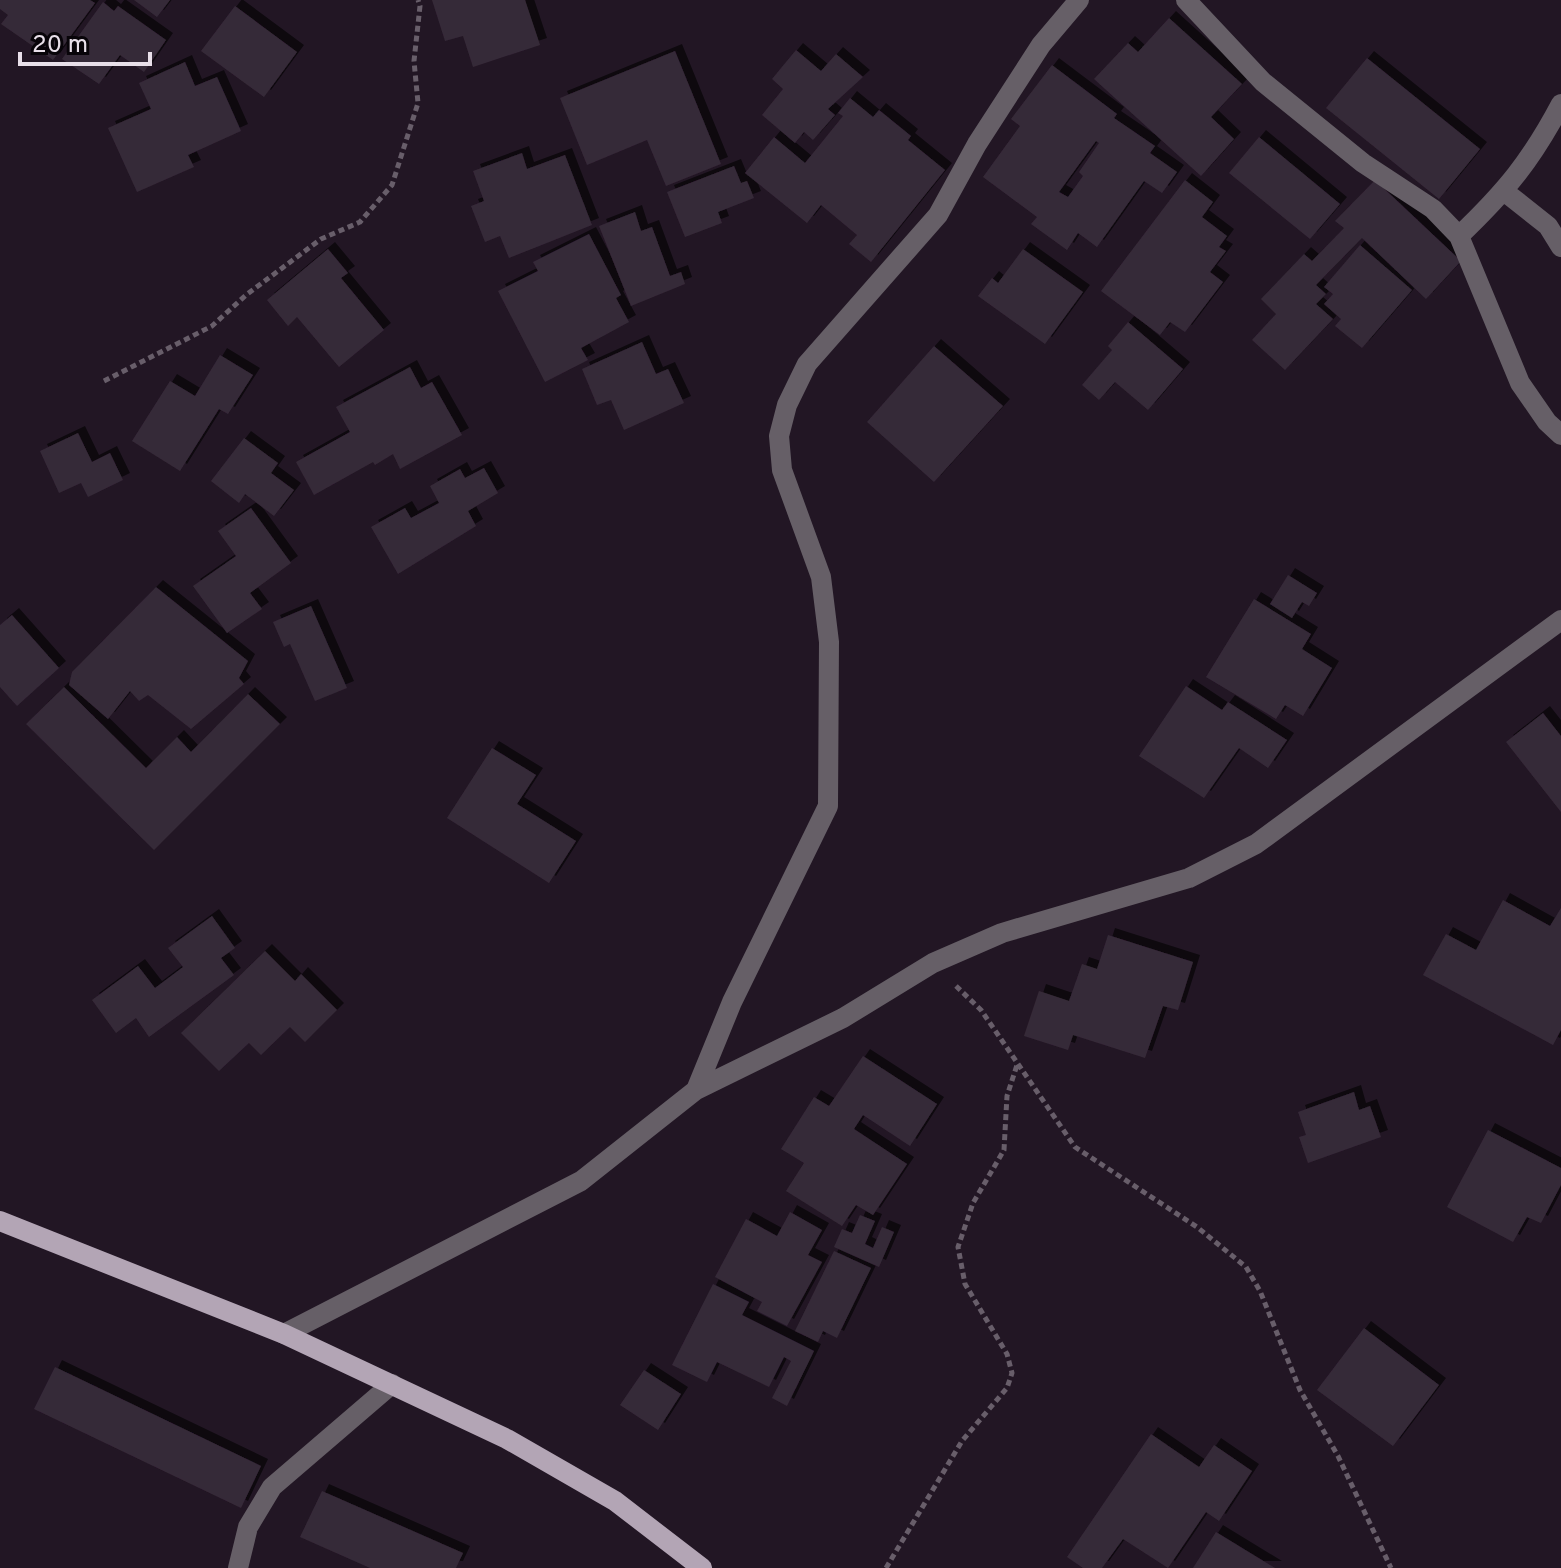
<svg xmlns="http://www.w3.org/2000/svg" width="1561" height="1568" font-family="Overpass,sans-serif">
  <defs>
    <filter id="shadow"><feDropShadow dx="7" dy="-7" stdDeviation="0" flood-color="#0009"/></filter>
  </defs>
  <rect width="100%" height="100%" fill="#221624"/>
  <path fill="#362938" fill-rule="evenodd" filter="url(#shadow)" d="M 0,0 L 90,0 L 95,3 L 53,60 L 1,24 L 8,15 L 0,9 Z
    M 134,0 L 170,0 L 157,17 Z
    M 432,0 L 525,0 L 540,45 L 473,67 L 463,36 L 445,41 Z
    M 103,2 L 114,11 L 118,6 L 166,40 L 144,72 L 120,55 L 99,84 L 62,59 Z
    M 235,6 L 297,52 L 264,97 L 201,51 Z
    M 1169,18 L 1242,84 L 1211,117 L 1234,139 L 1201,176 L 1094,79 L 1128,43 L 1138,52 Z
    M 796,50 L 821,71 L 836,54 L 863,77 L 828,109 L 835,115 L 813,140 L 804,132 L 795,143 L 762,115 L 783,89 L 772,79 Z
    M 675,51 L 721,164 L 666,186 L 647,140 L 587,165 L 560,98 Z
    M 1367,58 L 1480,149 L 1439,199 L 1326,108 Z
    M 185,62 L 195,86 L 217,77 L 241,131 L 188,155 L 194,167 L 137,192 L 108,128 L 151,109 L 139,83 Z
    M 1052,65 L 1117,114 L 1114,118 L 1155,146 L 1150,153 L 1177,172 L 1162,193 L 1144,181 L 1097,247 L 1078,233 L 1067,250 L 1031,224 L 1037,217 L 983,177 L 1020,126 L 1011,119 ZM 1096,141 L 1099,143 L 1079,172 L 1083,176 L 1068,197 L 1059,192 Z
    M 850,98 L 873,117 L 879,110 L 911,136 L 908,140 L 945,170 L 871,262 L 849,244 L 857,235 L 821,205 L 807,223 L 745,173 L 774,137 L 805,163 L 843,116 L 838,113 Z
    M 1259,137 L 1340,204 L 1310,239 L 1229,173 Z
    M 522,153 L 527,169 L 565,155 L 592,225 L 509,258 L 500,236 L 485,242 L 471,206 L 484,201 L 473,171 Z
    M 734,166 L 741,183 L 747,181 L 754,198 L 718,212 L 722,223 L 685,237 L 667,192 Z
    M 1185,180 L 1213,202 L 1202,217 L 1227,236 L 1219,247 L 1226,251 L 1210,272 L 1223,282 L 1185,332 L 1170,322 L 1160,335 L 1101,291 Z
    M 1375,180 L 1461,261 L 1426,299 L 1362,238 L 1316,285 L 1326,294 L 1316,304 L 1333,319 L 1285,370 L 1252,340 L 1276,314 L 1261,299 L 1304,254 L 1312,261 L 1344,228 L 1335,221 Z
    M 635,212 L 641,231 L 652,227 L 670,276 L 681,272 L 685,284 L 631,306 L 599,226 Z
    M 589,234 L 621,295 L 616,298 L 629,322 L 581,348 L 588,360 L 545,382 L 498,291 L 538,271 L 533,262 Z
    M 1360,245 L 1412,290 L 1362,348 L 1335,326 L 1341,319 L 1324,304 L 1333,294 L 1324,287 Z
    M 328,249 L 348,273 L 341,278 L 384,330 L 339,367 L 297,317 L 288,326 L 267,300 Z
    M 1023,249 L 1083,292 L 1045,344 L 978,296 L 992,278 L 998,283 Z
    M 1128,322 L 1183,369 L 1148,410 L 1115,382 L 1099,400 L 1082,385 L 1112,350 L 1108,346 Z
    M 642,342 L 656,374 L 668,369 L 684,403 L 624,430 L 611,400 L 597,405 L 582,369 Z
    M 934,346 L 1003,406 L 934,482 L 867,422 Z
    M 220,355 L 253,375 L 228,414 L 219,409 L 180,471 L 132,441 L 170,381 L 195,396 Z
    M 410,367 L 421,388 L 432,382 L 462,435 L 400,469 L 393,454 L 375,465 L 373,462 L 314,495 L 296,462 L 350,432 L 336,407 Z
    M 78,433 L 92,462 L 110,453 L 123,480 L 88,497 L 81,483 L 59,493 L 40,451 Z
    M 244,438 L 278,463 L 271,473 L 294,490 L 274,516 L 245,494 L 239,503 L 211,481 Z
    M 484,468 L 498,493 L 468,511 L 476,526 L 398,574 L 371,527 L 405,508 L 411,518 L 439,503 L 430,486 L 460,469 L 465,478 Z
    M 251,508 L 291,563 L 250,593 L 262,609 L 227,633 L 193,586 L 236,556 L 218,531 Z
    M 1288,575 L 1317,593 L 1309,606 L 1302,602 L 1292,618 L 1270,604 Z
    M 156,587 L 248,661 L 239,678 L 244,684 L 191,729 L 148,695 L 139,701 L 130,691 L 108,719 L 69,685 L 72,672 Z
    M 1254,599 L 1311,634 L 1302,649 L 1332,668 L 1303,716 L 1285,705 L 1276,719 L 1206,677 Z
    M 311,606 L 347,688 L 315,701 L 290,644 L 284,647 L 273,622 Z
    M 12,615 L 59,668 L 17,706 L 0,687 L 0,625 Z
    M 1186,686 L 1222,710 L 1228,702 L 1287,740 L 1268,768 L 1239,748 L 1204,798 L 1139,756 Z
    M 64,687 L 146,768 L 177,737 L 191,752 L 248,694 L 280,724 L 154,850 L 26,724 Z
    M 1543,713 L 1561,736 L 1561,812 L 1506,742 Z
    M 492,748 L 536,775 L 517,804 L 576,841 L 549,883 L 447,818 Z
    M 1503,900 L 1550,926 L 1561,908 L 1561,1030 L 1553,1045 L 1423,975 L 1446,934 L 1476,950 Z
    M 212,916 L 235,948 L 221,958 L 234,975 L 149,1037 L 136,1018 L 116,1033 L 92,1000 L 138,966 L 155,988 L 183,967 L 168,948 Z
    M 1108,935 L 1193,962 L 1178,1010 L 1163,1006 L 1145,1058 L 1073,1035 L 1068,1050 L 1024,1036 L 1039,991 L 1069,1001 L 1082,964 L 1097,969 Z
    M 265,951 L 295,981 L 301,974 L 337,1010 L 305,1042 L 290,1027 L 261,1055 L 249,1043 L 219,1071 L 181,1033 Z
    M 863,1056 L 937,1104 L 910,1146 L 863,1115 L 854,1129 L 907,1164 L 873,1215 L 856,1205 L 842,1226 L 786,1191 L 804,1163 L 781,1149 L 814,1097 L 829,1106 Z
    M 1354,1092 L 1359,1110 L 1370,1106 L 1381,1137 L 1308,1163 L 1299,1137 L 1306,1135 L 1298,1112 Z
    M 1488,1130 L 1561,1168 L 1561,1185 L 1541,1223 L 1527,1217 L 1513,1242 L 1447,1207 Z
    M 790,1212 L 822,1230 L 808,1255 L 822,1262 L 787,1326 L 757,1311 L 762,1302 L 715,1277 L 746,1219 L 777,1236 Z
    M 860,1215 L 875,1221 L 865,1244 L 873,1248 L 882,1227 L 894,1232 L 879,1267 L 834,1247 L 842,1229 L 852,1233 Z
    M 834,1251 L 871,1268 L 837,1338 L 823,1331 L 818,1342 L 795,1331 Z
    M 713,1284 L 749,1302 L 742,1315 L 814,1351 L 787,1406 L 772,1398 L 791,1361 L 784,1357 L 769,1387 L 717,1362 L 707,1382 L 672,1365 Z
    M 1364,1328 L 1439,1385 L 1393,1446 L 1317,1390 Z
    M 55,1367 L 261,1466 L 241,1508 L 34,1409 Z
    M 644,1370 L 681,1394 L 658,1430 L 620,1405 Z
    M 1151,1434 L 1199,1467 L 1214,1445 L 1252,1471 L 1219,1521 L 1206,1512 L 1168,1568 L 1123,1539 L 1102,1568 L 1083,1568 L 1067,1557 Z
    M 322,1491 L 463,1553 L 456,1568 L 370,1568 L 300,1537 Z
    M 1216,1532 L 1275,1568 L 1193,1568 Z"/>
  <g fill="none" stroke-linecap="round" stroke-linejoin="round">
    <path stroke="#685e6a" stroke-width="5" stroke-dasharray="6 4" stroke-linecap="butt" d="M 104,381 L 212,326 L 246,295 L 321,239 L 360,222 L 392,185 L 418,103 L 414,61 L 420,6 L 418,0
      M 956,986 L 981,1010 L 1075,1147 L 1197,1227 L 1246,1267 L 1260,1291 L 1300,1390 L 1338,1456 L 1391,1568
      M 886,1568 L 962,1441 L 1007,1388 L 1012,1373 L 1007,1354 L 965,1284 L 958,1247 L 973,1203 L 1004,1150 L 1007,1096 L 1017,1065"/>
    <path stroke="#665f67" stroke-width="20" d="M 1186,0 L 1263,82 L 1363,163 L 1433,209 L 1459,236 L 1520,383 L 1547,422 L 1561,435
      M 1505,192 L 1548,226 L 1561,247
      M 1459,236 C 1505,192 1531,161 1561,104
      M 696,1090 L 732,1002 L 828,806 L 829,642 L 821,577 L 782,470 L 779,436 L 787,405 L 807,364 L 938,215 L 977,144 L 1041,45 L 1079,0
      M 284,1334 L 581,1181 L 696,1090 L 843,1018 L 933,963 L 1002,933 L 1189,878 L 1256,844 L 1561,620
      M 238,1568 L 248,1527 L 272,1487 L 392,1384"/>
    <path stroke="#b3a5b5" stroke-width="20" d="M 0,1221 L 284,1334 L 507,1439 L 615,1501 L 702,1568"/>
  </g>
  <path d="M20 52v12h130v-12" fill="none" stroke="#e8dfe9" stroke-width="4"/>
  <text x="32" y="52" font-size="24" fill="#e8dfe9" stroke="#080409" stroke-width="6" paint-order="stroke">20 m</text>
</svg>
